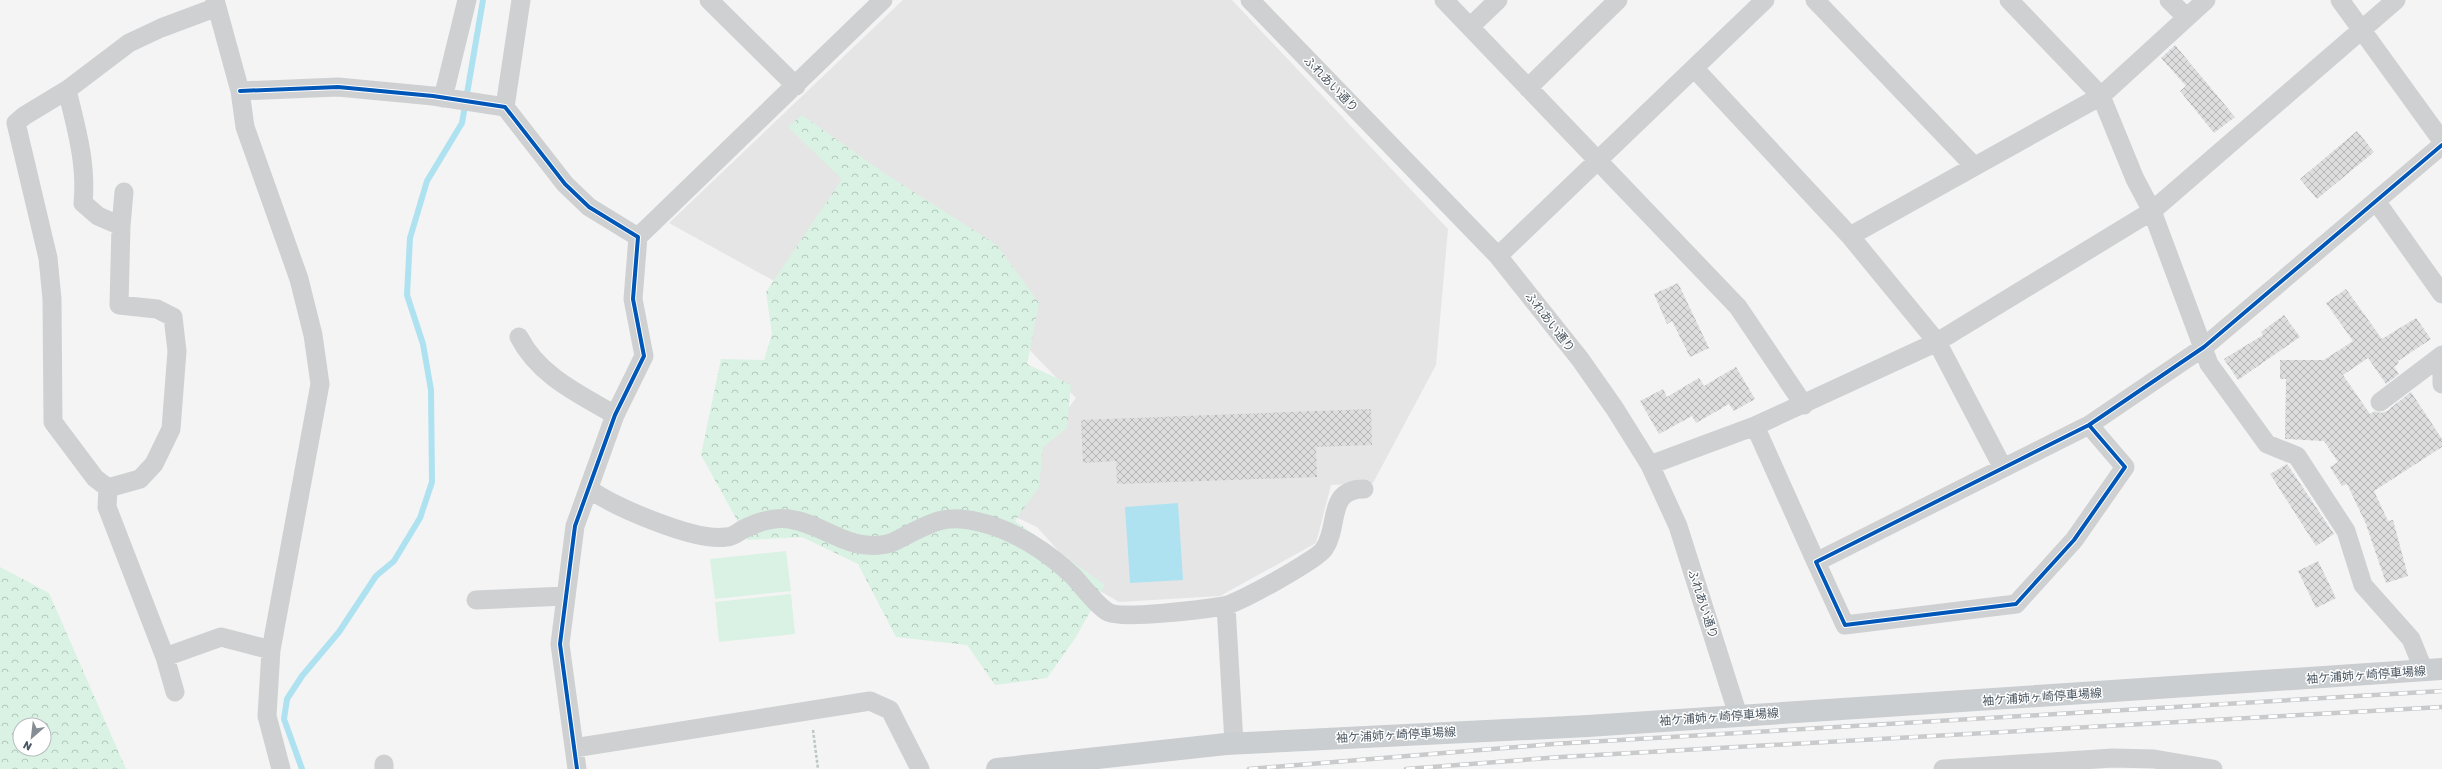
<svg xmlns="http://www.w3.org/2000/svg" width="2442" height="769" font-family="Rubik,'Noto Sans JP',sans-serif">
  <defs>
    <pattern id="forest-crowns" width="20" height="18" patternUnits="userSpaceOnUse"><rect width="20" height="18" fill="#d9f2e3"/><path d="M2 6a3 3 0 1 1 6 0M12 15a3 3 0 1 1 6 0" fill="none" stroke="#b2c7bb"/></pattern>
    <pattern id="building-cross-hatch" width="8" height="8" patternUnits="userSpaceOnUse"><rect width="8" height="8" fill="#ddddde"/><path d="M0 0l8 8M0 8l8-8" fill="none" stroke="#b5b6b7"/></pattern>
  </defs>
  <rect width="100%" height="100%" fill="#f4f4f4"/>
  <path fill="#e6e5e6" d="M 903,0 L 1232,0 L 1448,229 L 1436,365 L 1373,483 L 1331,485 L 1316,543 L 1220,596 L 1119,602 L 1088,584 L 1037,527 L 994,507 L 1076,398 L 1017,337 L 848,175 L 774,281 L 669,223 Z"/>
  <path fill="url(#forest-crowns)" fill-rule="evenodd" d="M 802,115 L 884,173 L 997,245 L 1039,303 L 1027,364 L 1071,385 L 1067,428 L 1043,447 L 1039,487 L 1015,521 L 1105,585 L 1076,637 L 1047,678 L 995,685 L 967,645 L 896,637 L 858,564 L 802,537 L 748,540 L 701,455 L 721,359 L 764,360 L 772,334 L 766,292 L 842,179 L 788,127 Z
    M 0,567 L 49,593 L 126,769 L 0,769 ZM 20,725 L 44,725 L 44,749 L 20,749 Z"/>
  <path fill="#d9f2e3" d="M 786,551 L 791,591 L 715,599 L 710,559 Z
    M 791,594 L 795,634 L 719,642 L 715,602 Z"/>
  <path fill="#aee2f0" d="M 1178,503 L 1183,580 L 1130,583 L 1125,507 Z"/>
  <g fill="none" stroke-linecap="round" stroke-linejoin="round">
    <path stroke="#aee2f0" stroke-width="6" d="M 302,769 L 284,719 L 287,699 L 302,676 L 339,632 L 376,576 L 394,561 L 420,518 L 432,482 L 431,390 L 423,344 L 407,295 L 410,238 L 427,181 L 462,123 L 483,0"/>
  </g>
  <path fill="url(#building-cross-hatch)" d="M 2175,45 L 2235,117 L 2214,133 L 2180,91 L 2186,86 L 2161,58 Z
    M 2357,131 L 2374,152 L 2317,199 L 2300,179 Z
    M 1678,283 L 1709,348 L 1690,357 L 1672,321 L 1667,324 L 1654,294 Z
    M 2346,289 L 2382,339 L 2416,318 L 2431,339 L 2398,361 L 2399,363 L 2394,367 L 2399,374 L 2386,384 L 2368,358 L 2343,375 L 2370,414 L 2375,411 L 2381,413 L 2387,411 L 2411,392 L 2442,439 L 2442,447 L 2374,491 L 2388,521 L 2393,520 L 2408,576 L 2386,583 L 2366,524 L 2347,484 L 2342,486 L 2330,467 L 2338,462 L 2324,441 L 2285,439 L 2286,379 L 2280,379 L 2280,360 L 2324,360 L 2353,341 L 2326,303 Z
    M 2284,315 L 2300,337 L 2238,380 L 2224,359 L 2263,335 L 2261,332 Z
    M 1736,367 L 1755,399 L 1734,411 L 1729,404 L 1696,423 L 1692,416 L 1659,434 L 1640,401 L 1663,389 L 1667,397 L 1699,378 L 1704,386 Z
    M 1371,409 L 1372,445 L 1316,447 L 1317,477 L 1117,484 L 1116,461 L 1083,463 L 1081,420 Z
    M 2287,464 L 2334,534 L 2316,546 L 2270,474 Z
    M 2318,561 L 2336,598 L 2316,608 L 2298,571 Z"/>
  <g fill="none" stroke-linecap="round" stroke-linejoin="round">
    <path stroke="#bcc7c4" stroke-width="2.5" stroke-dasharray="3 2" stroke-linecap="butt" d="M 813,730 L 818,769"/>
    <path stroke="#ced0d2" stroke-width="19" d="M 215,0 L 240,91 L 245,127 L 299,279 L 313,335 L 320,384 L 271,650 L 267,716 L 281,769
      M 709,0 L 796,86
      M 1250,0 L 1498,256 L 1580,359 L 1615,409 L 1650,465 L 1678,526 L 1738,715
      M 1444,0 L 1738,307 L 1804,405
      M 1815,0 L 1973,165
      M 2009,0 L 2101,96 L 2135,179 L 2152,211 L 2209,364 L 2267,444 L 2297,456 L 2346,531 L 2363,585 L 2411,639 L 2424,671
      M 2169,0 L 2186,17
      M 2340,0 L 2442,141
      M 1470,27 L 1498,0
      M 1695,69 L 1850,236 L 1937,342 L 2003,468
      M 1528,88 L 1618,0
      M 67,90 C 76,127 87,164 83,203 L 98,216 L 121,226 L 119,305 L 157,309 L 173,317 L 177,351 L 171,429 L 154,464 L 140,479 L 108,488
      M 240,91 L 338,87 L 433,96 L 505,107 L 565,184 L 589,207 L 638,237 L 633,299 L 644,356 L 615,415 L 575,526 L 560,644 L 577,769
      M 443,98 L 467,0
      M 505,107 L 521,0
      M 2376,201 L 2442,294
      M 121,226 L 124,192
      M 1850,236 L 2101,96 L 2206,0
      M 638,237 L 883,0
      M 1498,256 L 1765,0
      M 519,337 C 539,376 579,394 615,415
      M 2442,373 L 2442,384
      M 2380,402 L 2442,355
      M 2089,425 L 2125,467 L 2074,540 L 2016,604 L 1845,625 L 1816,562 L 2089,425 L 2204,347 L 2442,145
      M 1755,426 L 1816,562
      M 1650,465 L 1755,426 L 1937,342 L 2152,211 L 2396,0
      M 108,488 L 95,478 L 53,422 L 52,299 L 48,258 L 16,123 L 24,116 L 67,90 L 129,43 L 161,28 L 217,7
      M 108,488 L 107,507 L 165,657 L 175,692
      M 589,489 C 615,507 695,542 726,537 C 732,537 737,533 742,530 C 757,522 772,517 789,519 C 825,524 846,552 887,544 C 893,543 901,538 907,535 C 934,521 948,514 979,522 C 1014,530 1048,552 1074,577 C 1083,587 1097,606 1108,612 C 1121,620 1205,609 1224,606 C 1237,604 1317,560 1324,549 C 1340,526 1326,489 1364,489
      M 476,600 L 566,596
      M 1226,606 L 1234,743
      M 165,657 L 221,637 L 271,650
      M 574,748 L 870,701 L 890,710 L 920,769
      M 384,764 L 384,769
      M 1943,769 L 2113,758 L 2154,759 L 2213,769"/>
    <path stroke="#caced1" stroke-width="22" d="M 997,769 L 1226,744 L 1588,726 L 2442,669"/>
    <g stroke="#c9cacc" stroke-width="4.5">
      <path id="rail" d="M 1249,769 L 1553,744 L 2442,691
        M 1406,769 L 1561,757 L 2442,707"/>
    </g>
    <use href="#rail" stroke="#fff" stroke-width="3" stroke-dasharray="9" stroke-linecap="butt"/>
    <g stroke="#fff" stroke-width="6">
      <path id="cycleway" d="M 240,91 L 338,87 L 433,96 L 505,107 L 565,184 L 589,207 L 638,237 L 633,299 L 644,356 L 615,415 L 575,526 L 560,644 L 577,769
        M 2089,425 L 2125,467 L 2074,540 L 2016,604 L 1845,625 L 1816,562 L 2089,425 L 2204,347 L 2442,145"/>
    </g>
    <use href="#cycleway" stroke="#0057b8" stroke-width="4"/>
  </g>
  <g text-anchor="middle" stroke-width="3" stroke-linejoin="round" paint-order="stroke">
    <g font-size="12" fill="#4a5661" stroke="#fff">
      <text transform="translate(1331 84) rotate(46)" y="4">ふれあい通り</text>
      <text transform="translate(1550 322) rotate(52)" y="4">ふれあい通り</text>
      <text transform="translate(1703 604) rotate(72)" y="4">ふれあい通り</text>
      <text transform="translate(2366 675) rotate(-4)" y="4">袖ケ浦姉ヶ崎停車場線</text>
      <text transform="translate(2042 697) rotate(-4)" y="4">袖ケ浦姉ヶ崎停車場線</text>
      <text transform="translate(1719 717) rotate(-4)" y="4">袖ケ浦姉ヶ崎停車場線</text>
      <text transform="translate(1396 735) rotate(-3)" y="4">袖ケ浦姉ヶ崎停車場線</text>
    </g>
  </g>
  <g transform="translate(32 737) rotate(208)"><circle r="19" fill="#ffffff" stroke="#b7bbc0"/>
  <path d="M0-3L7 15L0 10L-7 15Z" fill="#868d94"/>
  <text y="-6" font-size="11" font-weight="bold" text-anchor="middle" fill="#4a5661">N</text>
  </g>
</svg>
